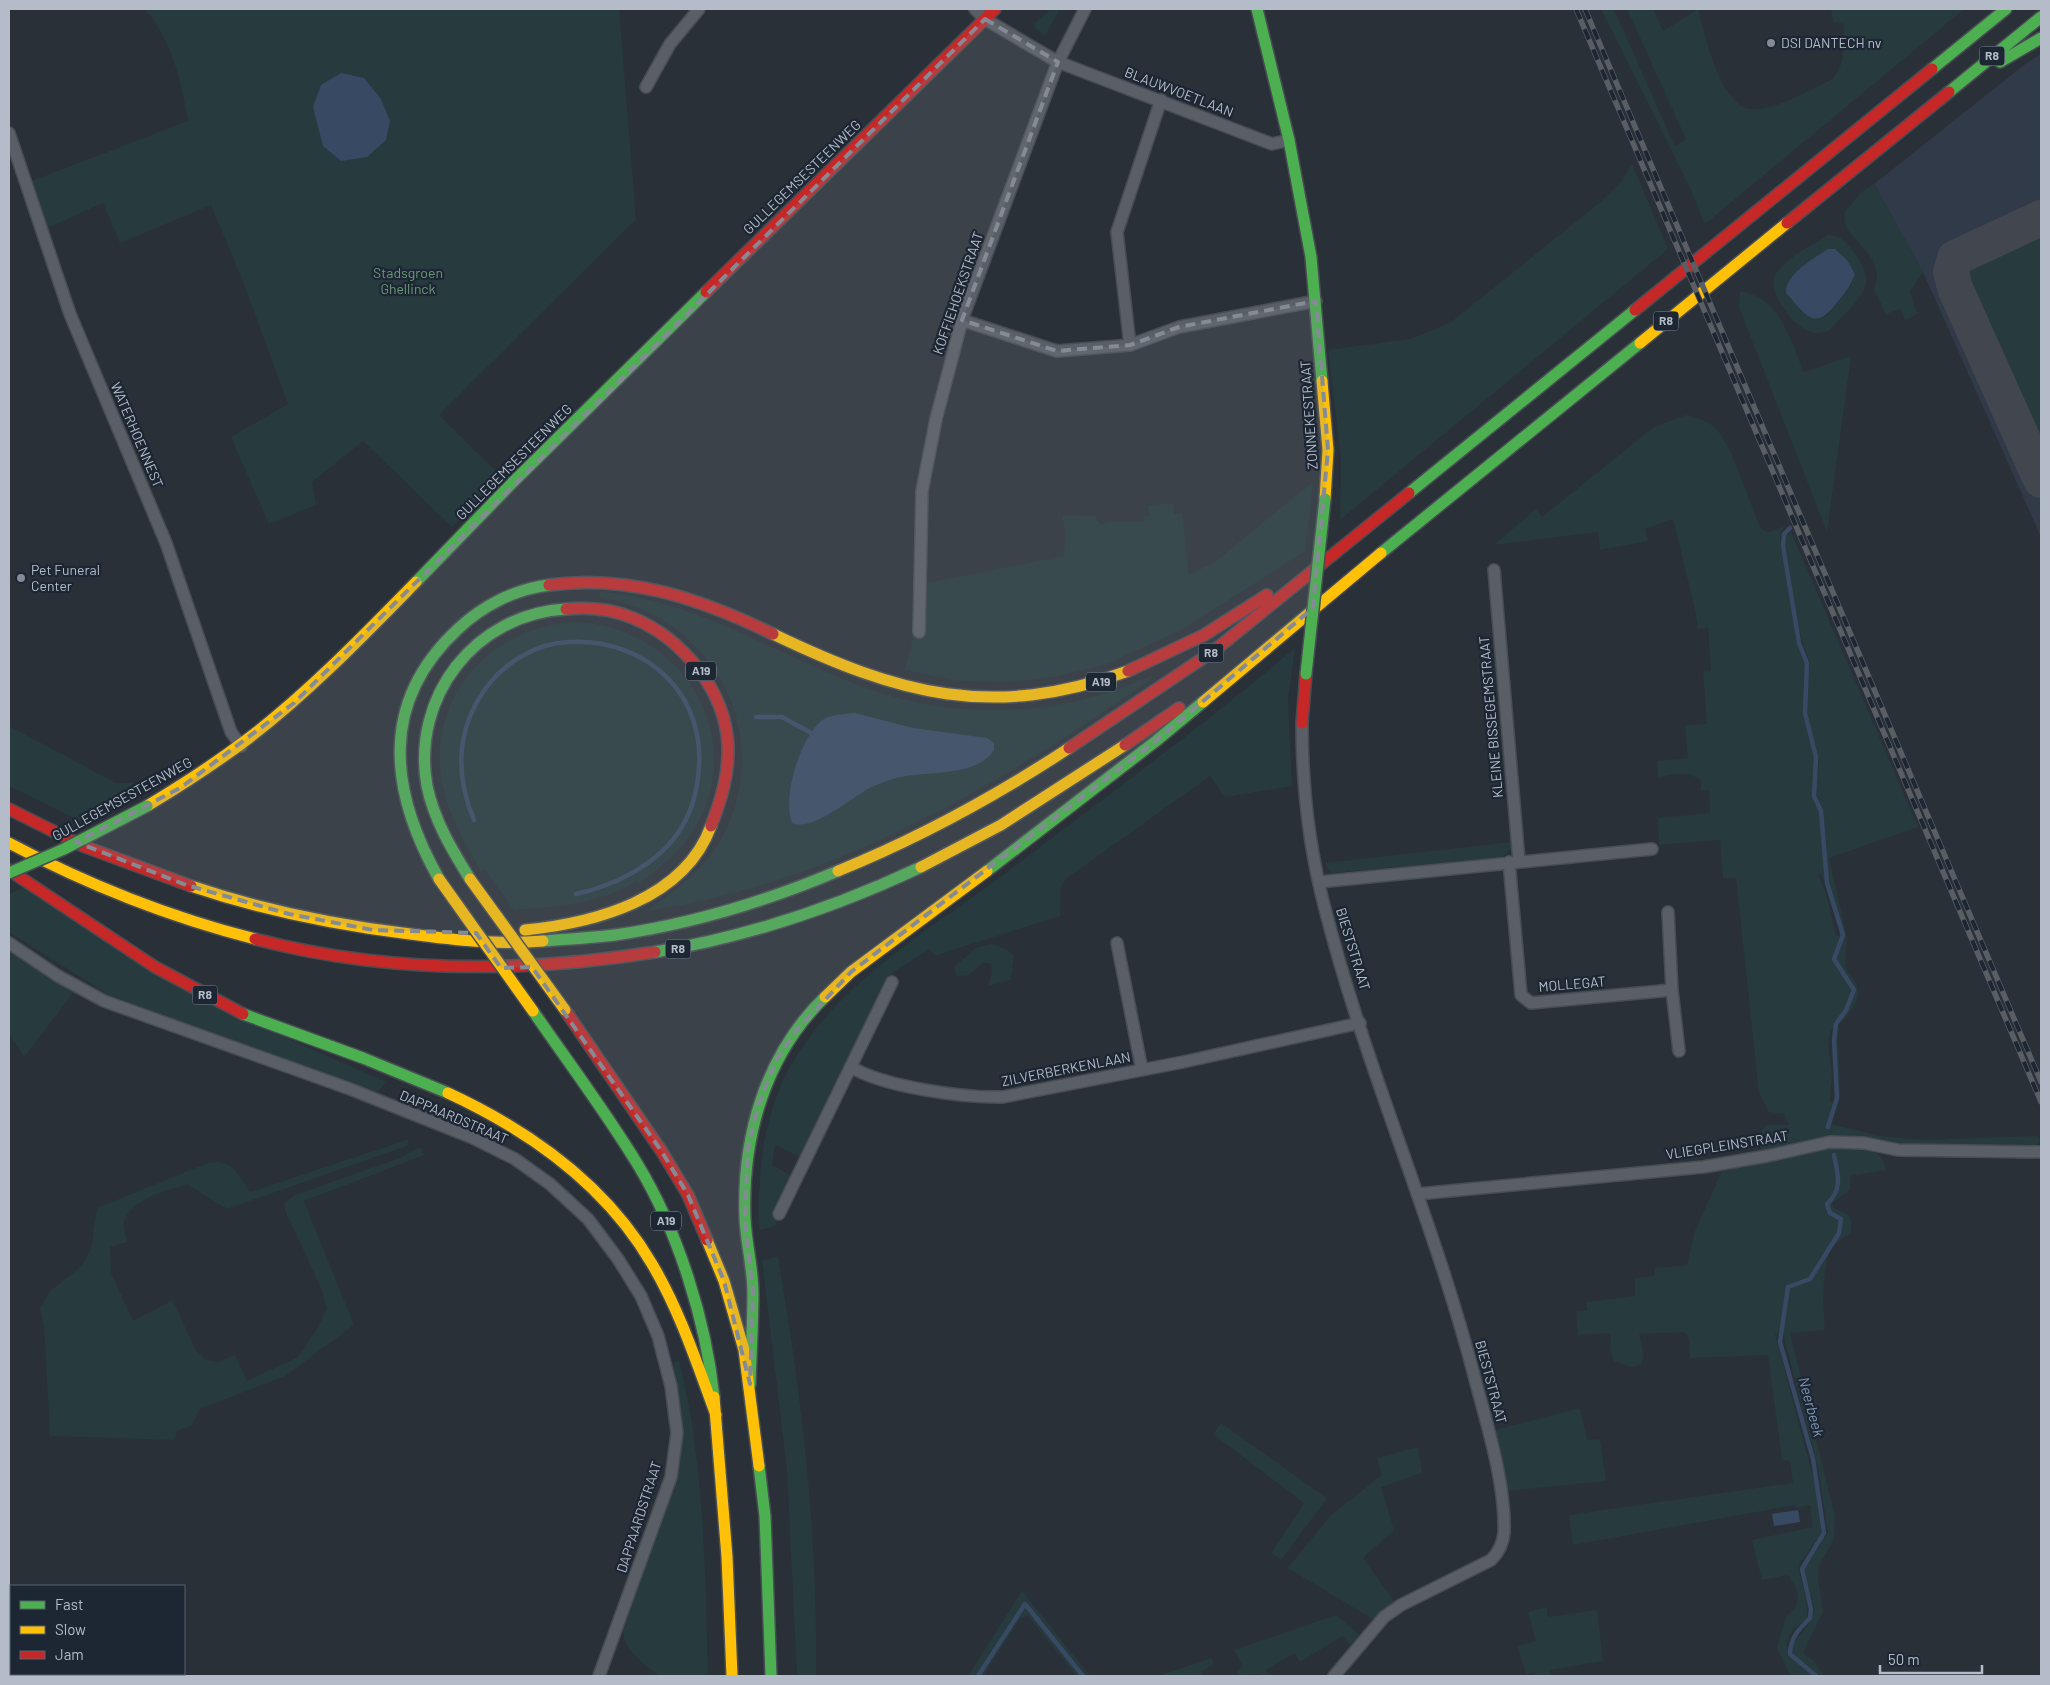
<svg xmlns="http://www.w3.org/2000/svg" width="2050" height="1685" font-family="Barlow,sans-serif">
  <rect width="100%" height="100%" fill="#2a3038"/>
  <path fill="#313a48" d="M 2041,54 L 2041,537 L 1923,272 L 1874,184 L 2024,65 Z"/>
  <path fill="#273a3e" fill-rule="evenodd" d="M 145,9 L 619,9 L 636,219 L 439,415 L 500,475 L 452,527 L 363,441 L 312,482 L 316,505 L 269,524 L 231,437 L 288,404 L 242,279 L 211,205 L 120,243 L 103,203 L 45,229 L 29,182 L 188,121 C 181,80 172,41 145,9 Z
    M 1051,9 L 1060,9 L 1045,36 L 1034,27 L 1035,23 Z
    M 1601,9 L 1614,9 L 1675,147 L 1686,139 L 1627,9 L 1653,9 L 1663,31 L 1698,9 C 1706,39 1716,86 1741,106 C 1747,111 1762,109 1770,107 C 1778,106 1828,83 1833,78 C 1846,64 1844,42 1844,24 L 1833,22 L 1831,9 L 1964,9 L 1705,224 L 1689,186 Z
    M 1632,164 L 1668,249 L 1340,520 L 1341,457 L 1328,350 L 1410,339 L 1450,323 L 1603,200 L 1622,181 Z
    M 1874,184 L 1923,272 L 1910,291 L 1917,314 L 1905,320 L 1901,309 L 1886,314 L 1874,289 C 1889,249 1834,239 1846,210 C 1848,207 1852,205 1854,201 C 1859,193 1865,189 1874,184 Z
    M 2041,233 L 2041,452 L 1968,288 C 1967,277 1967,271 1975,262 Z
    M 1827,235 C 1839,234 1845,241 1852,250 C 1884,286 1855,301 1830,330 C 1824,332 1817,334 1811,332 C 1795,328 1766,292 1775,275 C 1785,258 1811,246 1827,235 ZM 1828,249 L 1855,274 L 1851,285 L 1826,317 L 1790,278 Z
    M 1740,292 C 1780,295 1790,341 1804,372 L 1851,356 L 1827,532 L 1739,307 Z
    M 1686,415 C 1696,418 1710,421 1717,430 C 1731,444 1751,506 1760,527 L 1768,533 L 1785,526 L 1781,532 L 1780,541 L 1796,638 L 1807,667 L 1803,711 L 1815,757 L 1812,798 L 1819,799 L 1815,791 L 1819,762 L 1806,711 L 1810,663 L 1799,632 L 1784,541 L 1786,534 L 1792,534 L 1918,827 L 1829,858 L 1847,937 L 1845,967 L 1857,985 L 1858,994 L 1856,1003 L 1844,1020 L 1839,1024 L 1838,1038 L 1840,1096 L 1831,1124 L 1880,1136 L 1922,1140 L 2037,1136 L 2040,1141 L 2035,1147 L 1917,1146 L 1821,1138 L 1765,1151 L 1761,1149 L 1761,1132 L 1766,1125 L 1789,1125 L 1784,1114 L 1769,1112 L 1759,1093 L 1736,878 L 1723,878 L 1720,840 L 1659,845 L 1658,818 L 1710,813 L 1709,790 L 1701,790 L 1701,781 C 1689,770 1673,775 1658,777 L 1657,761 L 1688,758 L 1685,725 L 1707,724 L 1703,672 L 1711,671 L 1708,628 L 1698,629 L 1695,609 L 1673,519 L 1645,529 L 1648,541 L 1600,550 L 1598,532 L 1494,545 L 1536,509 L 1542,517 L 1654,427 ZM 1818,874 L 1822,876 C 1832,896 1838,914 1840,936 L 1836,936 L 1826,893 ZM 1833,1028 L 1832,1045 L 1837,1083 L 1833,1103 L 1830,1102 C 1830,1093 1832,1083 1832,1074 C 1831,1059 1824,1041 1833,1028 Z
    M 1313,482 L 1305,551 L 1183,629 L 1107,664 L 1054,677 L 1010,682 L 960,681 L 905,670 L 916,628 L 925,628 L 927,583 L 1064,556 L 1066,534 L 1062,515 L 1096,516 L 1097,521 L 1102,525 L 1107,522 L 1144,522 L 1144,517 L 1149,516 L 1148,506 L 1173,503 L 1174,514 L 1182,513 L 1189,575 L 1215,562 Z
    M 600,592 C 692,599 770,651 855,684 C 900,701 947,711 995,710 C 1033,710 1071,704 1107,693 C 1124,688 1141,679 1157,675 C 1002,784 836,883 647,911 C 679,887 705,871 725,832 C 775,728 710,615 599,597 Z
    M 575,622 C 680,626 752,736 693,831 C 679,853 660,868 639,883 L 637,881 C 597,905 560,906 514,910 L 485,869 L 481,871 C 464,842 446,811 441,777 C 430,693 493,627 575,622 Z
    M 1295,648 L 1288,699 L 1292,786 L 1225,797 L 1210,776 L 1067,878 L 1061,886 L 1060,916 L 934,956 L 930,949 L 896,970 L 884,985 L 801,1157 L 775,1145 L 772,1165 L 792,1176 L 775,1212 L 777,1221 L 775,1227 L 759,1230 C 757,1174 763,1115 791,1065 C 839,982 928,931 1003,875 C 1101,801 1201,727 1295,648 Z
    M 9,726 L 116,783 L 154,783 L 80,821 L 9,786 Z
    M 1512,842 L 1512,848 L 1502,857 L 1333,873 L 1329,871 L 1325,863 Z
    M 23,888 L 215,1006 L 386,1082 L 378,1092 L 257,1050 L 109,995 L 9,932 L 9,894 Z
    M 993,944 L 1006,949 L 1014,957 L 1011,980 L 988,986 L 992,973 L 991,964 L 983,962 L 969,975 L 956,976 L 954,967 L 977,947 Z
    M 9,950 L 73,993 L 24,1057 L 9,1033 Z
    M 409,1139 L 407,1146 L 227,1209 L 188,1185 C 168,1189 130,1200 124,1222 C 123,1228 126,1236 127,1242 L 110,1247 L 111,1273 L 133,1321 L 173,1300 L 195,1349 L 206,1360 L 219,1362 L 235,1355 L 247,1381 L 298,1357 L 317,1329 L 327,1309 L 321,1288 L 285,1210 L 285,1203 L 295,1195 L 400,1158 L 420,1147 L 424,1155 L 304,1201 L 354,1325 L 285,1376 L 200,1409 L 191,1426 L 177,1431 L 175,1440 L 50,1436 L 44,1325 L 40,1308 L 49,1292 L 83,1265 L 91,1249 L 97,1208 L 208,1163 C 233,1158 237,1175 250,1192 Z
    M 1850,1146 C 1867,1148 1882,1150 1886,1170 L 1850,1176 L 1850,1190 L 1832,1203 L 1834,1208 C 1850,1215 1853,1214 1851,1232 C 1845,1237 1837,1241 1832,1248 C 1821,1265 1823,1310 1825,1330 L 1790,1333 L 1835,1516 L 1834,1539 L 1819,1566 L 1818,1580 L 1823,1612 L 1803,1653 L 1813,1660 L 1823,1676 L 1790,1676 L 1777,1647 L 1786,1617 L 1796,1607 L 1798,1597 L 1796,1588 L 1788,1575 L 1762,1580 L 1752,1540 L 1813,1527 L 1810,1505 L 1796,1508 L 1795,1505 L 1573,1545 L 1569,1515 L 1793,1483 L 1790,1461 L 1782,1460 L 1768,1355 L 1690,1358 L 1689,1338 L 1684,1332 L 1639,1334 L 1644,1356 L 1641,1365 L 1631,1367 L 1614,1361 L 1610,1349 L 1611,1333 L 1578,1335 L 1576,1311 L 1587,1310 L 1587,1302 L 1635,1296 L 1635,1278 L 1655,1276 L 1655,1268 L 1687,1265 L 1695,1231 L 1722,1171 L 1826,1148 ZM 1783,1333 L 1818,1468 L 1828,1533 L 1804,1569 C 1802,1584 1816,1597 1814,1612 C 1812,1627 1795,1635 1791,1649 L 1794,1656 L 1814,1671 L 1811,1674 C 1793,1662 1774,1644 1799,1625 C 1802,1622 1805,1621 1808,1618 L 1806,1599 L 1798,1566 L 1821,1534 L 1820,1503 L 1775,1334 Z
    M 778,1257 C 802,1396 818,1535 816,1676 L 797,1676 L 787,1470 L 762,1260 Z
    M 679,1361 C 684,1382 689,1404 692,1425 C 705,1508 706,1593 708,1676 L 659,1676 C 646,1664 622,1650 623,1631 L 675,1478 L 681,1448 L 680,1406 L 673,1362 Z
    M 1580,1408 L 1587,1440 L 1600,1439 L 1606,1481 L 1506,1491 L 1495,1430 Z
    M 1221,1423 L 1327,1498 L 1281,1560 L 1271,1553 L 1304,1503 L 1213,1434 Z
    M 1418,1447 L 1422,1473 L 1381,1487 L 1394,1530 L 1363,1558 L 1394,1601 L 1374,1620 L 1288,1568 L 1330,1516 L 1382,1475 L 1377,1458 Z
    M 1022,1591 L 1090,1676 L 1077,1676 L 1027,1615 L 1020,1619 L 983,1676 L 968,1676 Z
    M 1547,1607 L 1548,1617 L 1597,1610 L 1603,1661 L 1550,1670 L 1551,1676 L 1535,1676 L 1534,1672 L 1526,1674 L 1517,1646 L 1536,1641 L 1528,1612 Z
    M 1336,1615 L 1358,1634 L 1358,1637 L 1350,1644 L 1342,1636 L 1300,1662 L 1295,1653 L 1266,1670 L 1270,1676 L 1257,1674 L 1239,1676 L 1236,1672 L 1243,1666 L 1234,1650 Z
    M 1211,1658 L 1214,1664 L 1201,1672 L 1203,1676 L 1158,1676 Z"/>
  <path fill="#384963" d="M 341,73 L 364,78 L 381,99 L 390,121 L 386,140 L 367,157 L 341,161 L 323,146 L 313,107 L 321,85 Z
    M 1828,249 L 1835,249 L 1847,260 L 1855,274 C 1851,286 1844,294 1836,304 C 1813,333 1805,313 1786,293 C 1785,274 1813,259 1828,249 Z
    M 855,713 L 913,728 L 987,738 L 994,743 L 994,750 C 974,781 917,768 887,781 C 879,784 870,787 863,792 C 848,801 810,832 792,823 C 782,797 800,739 821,721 C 830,714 844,714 855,713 Z
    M 1798,1510 L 1800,1522 L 1774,1526 L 1772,1514 Z"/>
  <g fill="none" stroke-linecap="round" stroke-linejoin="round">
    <path stroke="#384963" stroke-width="4.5" d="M 1790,528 L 1784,534 L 1783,546 L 1799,643 L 1807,663 L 1805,713 L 1816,757 L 1814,796 L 1821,811 L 1827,883 L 1843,935 L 1834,959 L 1854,990 L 1846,1010 L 1836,1024 L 1834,1040 L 1837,1098 L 1828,1127
      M 756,717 L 782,717 L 811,733
      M 474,820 C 455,775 456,729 486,688 C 505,662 537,643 569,642 C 648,638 709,696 698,777 C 696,796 689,817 678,833 C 655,866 613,886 576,894
      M 978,1676 L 1025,1604 L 1083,1676
      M 1816,1676 L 1790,1654 C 1790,1638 1799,1629 1810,1618 L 1811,1609 L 1802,1569 L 1824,1533 L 1813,1459 L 1780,1342 L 1788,1287 L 1810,1279 L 1839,1233 L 1841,1219 L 1830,1213 L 1827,1204 C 1843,1189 1838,1175 1834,1155"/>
    <path stroke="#42464e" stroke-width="36" d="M 2041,218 L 1955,258 L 1951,272 L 1955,288 L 2041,480"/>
    <g stroke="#484c53" stroke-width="14">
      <path id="street" d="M 975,9 L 985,19 L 1058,62 L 1272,144 L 1289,140
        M 646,87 L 670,44 L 699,9
        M 9,133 L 70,314 L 166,543 L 231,732 L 241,746
        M 962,320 L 1057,351 L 1130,345 L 1179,327 L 1316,301
        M 1130,345 L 1117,232 L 1161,100
        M 1494,570 L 1519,861
        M 919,632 L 922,491 L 936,419 L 962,320 L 1058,62 L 1085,9
        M 1302,723 C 1302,786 1309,848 1325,909 C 1366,1070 1435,1222 1476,1383 C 1488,1428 1506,1487 1504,1533 C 1503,1544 1499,1552 1491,1560 L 1401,1605 L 1384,1617 L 1334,1676
        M 1509,862 L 1521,995 L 1531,1003 L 1672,990
        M 1319,882 L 1652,849
        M 1668,912 L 1672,990 L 1679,1051
        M 9,943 L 58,976 L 104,1001 L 350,1089 L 473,1138 L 515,1159 L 550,1184 L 588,1219 L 618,1259 L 641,1296 L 658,1336 L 671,1386 L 677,1433 L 671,1477 L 599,1676
        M 1117,943 L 1142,1070
        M 851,1067 C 884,1087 964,1098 1003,1097 L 1183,1062 L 1360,1023
        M 1417,1194 L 1703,1167 L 1767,1156 L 1830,1142 L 1864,1143 L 1898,1150 L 2041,1152
        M 779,1214 L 892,982"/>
    </g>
    <g stroke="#484c53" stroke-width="14">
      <path id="fast" d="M 1257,9 L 1289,140 L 1311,257 L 1322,381
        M 2000,62 L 2041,38
        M 1932,69 L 2006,9
        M 1949,92 L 2041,17
        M 1409,493 L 1635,310
        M 1381,553 L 1640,343
        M 416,582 L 514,481 L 706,292
        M 987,871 L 1156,741 L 1203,702
        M 439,879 C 390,792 378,703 458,629 C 482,606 515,589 549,585
        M 470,879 C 452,850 434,820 427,786 C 411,697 475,614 566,609
        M 543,941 C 567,939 591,938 615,935 C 692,924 767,901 838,871
        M 655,952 C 747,937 836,907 921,867
        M 533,1011 C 568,1062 606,1112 638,1165 C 678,1231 706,1321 714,1397
        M 243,1014 L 363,1058 L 448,1093
        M 750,1384 C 751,1354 753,1323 753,1293 C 753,1268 746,1243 745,1218 C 742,1137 765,1055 825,997
        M 759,1466 L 765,1516 L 771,1676"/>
    </g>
    <g stroke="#484c53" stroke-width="14">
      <path id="slow" d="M 1640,343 L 1787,223
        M 1322,381 L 1328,450 L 1325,499
        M 773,634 C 898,694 992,721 1128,671
        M 1203,702 L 1381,553
        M 147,806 C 182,785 216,763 249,738 C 309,692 363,636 416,582
        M 9,843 C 88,885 169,917 255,939
        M 921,867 L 1001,825 L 1125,745
        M 838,871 C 919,838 996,796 1069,748
        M 191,886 C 262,910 336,925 410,934 C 455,940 498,945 543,941
        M 525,930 C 594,923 684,900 711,826
        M 825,997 L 851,972 L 987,871
        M 448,1093 C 530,1131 606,1185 652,1264 C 680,1311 697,1364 716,1415
        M 707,1240 L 724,1281 L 744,1350 L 759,1466
        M 714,1397 L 727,1557 L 732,1676"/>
    </g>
    <g stroke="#484c53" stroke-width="14">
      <path id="jam" d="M 1787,223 L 1949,92
        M 706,292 L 995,9
        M 1635,310 L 1932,69
        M 549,585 C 629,574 701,599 773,634
        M 566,609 C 588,607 612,609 633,618 C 683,639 725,690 728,745 C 729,775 721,800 711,826
        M 1128,671 L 1204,635 L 1267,595
        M 1302,723 L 1306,674
        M 1125,745 L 1179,708
        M 1069,748 L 1215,650 L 1409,493
        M 9,809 L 83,846 L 191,886
        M 9,870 L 155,967 L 243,1014
        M 255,939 C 385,973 523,973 655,952
        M 565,1010 L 662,1152 L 688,1195 L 707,1240"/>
    </g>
    <use href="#street" stroke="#5a5e66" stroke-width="11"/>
    <use href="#fast" stroke="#4caf50" stroke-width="11"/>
    <use href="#slow" stroke="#ffc107" stroke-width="11"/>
    <use href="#jam" stroke="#c62828" stroke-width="11"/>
    <g stroke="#595d64" stroke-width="5.5">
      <path id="rail" d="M 1576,9 L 2041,1102
        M 1585,9 L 2041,1082"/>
    </g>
    <use href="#rail" stroke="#1d2633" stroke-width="4" stroke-dasharray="11" stroke-linecap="butt"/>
    <g stroke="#484c53" stroke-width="14" stroke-linecap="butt">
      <path id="fast-bridge" d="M 1306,674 L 1325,499
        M 9,873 L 64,849 L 147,806"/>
    </g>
    <g stroke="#484c53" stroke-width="14" stroke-linecap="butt">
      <path id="slow-bridge" d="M 439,879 L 533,1011
        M 470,879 L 565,1010"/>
    </g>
    <use href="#fast-bridge" stroke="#4caf50" stroke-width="11"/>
    <use href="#slow-bridge" stroke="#ffc107" stroke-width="11"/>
  </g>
  <path fill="#848b96" fill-opacity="0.2" stroke="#848b96" stroke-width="4" stroke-dasharray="10 6" stroke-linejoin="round" d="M 985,19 L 1058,62 L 962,320 L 1057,351 L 1130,345 L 1179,327 L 1316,301 L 1328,450 L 1313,608 L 1156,741 L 851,972 L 797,1030 L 776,1061 L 759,1103 L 748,1148 L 745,1219 L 753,1292 L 750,1384 L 724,1281 L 688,1195 L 662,1152 L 532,967 L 501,968 L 476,933 L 373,930 L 289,914 L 186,885 L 76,842 L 180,788 L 294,703 Z"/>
  <g fill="#848b96" stroke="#1d2633" stroke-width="2">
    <circle cx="1771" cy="43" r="5"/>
    <circle cx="21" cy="578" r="5"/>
  </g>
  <g text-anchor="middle" stroke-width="4.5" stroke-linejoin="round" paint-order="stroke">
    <g fill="#1d2633" stroke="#878f9c" stroke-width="1">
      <rect x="1979.5" y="46.5" width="25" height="19" rx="4"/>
      <rect x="1653.5" y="311.5" width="25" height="19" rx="4"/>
      <rect x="1198.5" y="643.5" width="25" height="19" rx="4"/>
      <rect x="686" y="661.5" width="30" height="19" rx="4"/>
      <rect x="1086" y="672.5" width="30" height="19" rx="4"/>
      <rect x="665.5" y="939.5" width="25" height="19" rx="4"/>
      <rect x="192.5" y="985.5" width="25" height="19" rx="4"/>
      <rect x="651" y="1211.5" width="30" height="19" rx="4"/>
    </g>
    <g font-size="12" font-weight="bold" fill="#b4bcc9">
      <text x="1992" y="60">R8</text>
      <text x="1666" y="325">R8</text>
      <text x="1211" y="657">R8</text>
      <text x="701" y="675">A19</text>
      <text x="1101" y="686">A19</text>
      <text x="678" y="953">R8</text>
      <text x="205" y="999">R8</text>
      <text x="666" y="1225">A19</text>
    </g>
    <g font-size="14" fill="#b4bcc9" stroke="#1d2633" text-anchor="start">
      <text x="1781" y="48">DSI DANTECH nv</text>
      <text x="31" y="575">Pet Funeral<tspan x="31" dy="16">Center</tspan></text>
    </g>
    <g font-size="14" fill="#b4bcc9" stroke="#1d2633">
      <text transform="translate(1179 92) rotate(21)" y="5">BLAUWVOETLAAN</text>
      <text transform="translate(802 177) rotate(-44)" y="5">GULLEGEMSESTEENWEG</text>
      <text transform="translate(958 293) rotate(-71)" y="5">KOFFIEHOEKSTRAAT</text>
      <text transform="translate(1309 415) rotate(-94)" y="5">ZONNEKESTRAAT</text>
      <text transform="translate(137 435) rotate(67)" y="5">WATERHOENNEST</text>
      <text transform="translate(514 462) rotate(-45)" y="5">GULLEGEMSESTEENWEG</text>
      <text transform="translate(1491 717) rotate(-95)" y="5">KLEINE BISSEGEMSTRAAT</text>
      <text transform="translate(122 799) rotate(-29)" y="5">GULLEGEMSESTEENWEG</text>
      <text transform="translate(1353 949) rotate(73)" y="5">BIESTSTRAAT</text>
      <text transform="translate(1572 984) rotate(-5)" y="5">MOLLEGAT</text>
      <text transform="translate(1066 1069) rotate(-11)" y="5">ZILVERBERKENLAAN</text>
      <text transform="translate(454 1117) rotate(23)" y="5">DAPPAARDSTRAAT</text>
      <text transform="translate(1727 1145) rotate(-9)" y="5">VLIEGPLEINSTRAAT</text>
      <text transform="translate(1491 1382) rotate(75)" y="5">BIESTSTRAAT</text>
      <text transform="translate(639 1517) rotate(-72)" y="5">DAPPAARDSTRAAT</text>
    </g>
    <g font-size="14" fill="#6b9a76" stroke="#1d2633">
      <text x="408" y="278">Stadsgroen<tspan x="408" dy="16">Ghellinck</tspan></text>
    </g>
    <g font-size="15" font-style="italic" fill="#7c92b1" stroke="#1d2633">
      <text transform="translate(1811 1407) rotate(75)" y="5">Neerbeek</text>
    </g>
  </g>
  <rect width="2050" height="1685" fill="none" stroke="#b4bcc9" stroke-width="20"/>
  <rect x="10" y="1585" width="175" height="90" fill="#1d2633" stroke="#59626f"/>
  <rect x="20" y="1601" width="25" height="8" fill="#4caf50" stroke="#59626f"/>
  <text x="55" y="1610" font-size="15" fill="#b4bcc9">Fast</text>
  <rect x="20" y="1626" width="25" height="8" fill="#ffc107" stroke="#59626f"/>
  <text x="55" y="1635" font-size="15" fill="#b4bcc9">Slow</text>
  <rect x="20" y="1651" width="25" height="8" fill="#c62828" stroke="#59626f"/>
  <text x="55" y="1660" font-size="15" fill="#b4bcc9">Jam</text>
  <path d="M1880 1665v8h102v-8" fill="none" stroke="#b4bcc9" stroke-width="2.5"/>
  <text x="1888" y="1665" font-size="15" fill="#b4bcc9" stroke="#1d2633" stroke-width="4" paint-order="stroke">50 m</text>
</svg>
